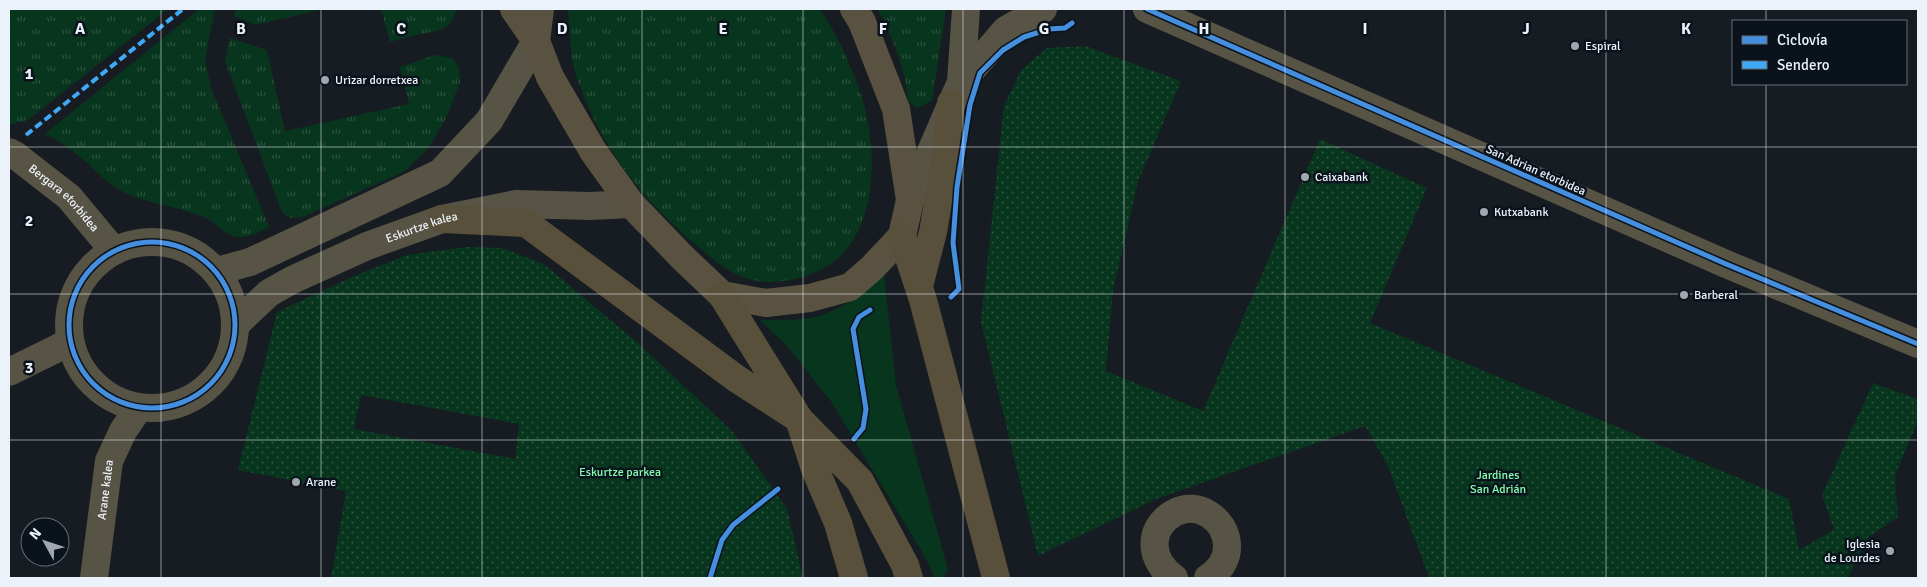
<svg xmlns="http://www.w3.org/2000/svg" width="1927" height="587" font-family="Signika,sans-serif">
  <defs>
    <pattern id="grass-tufts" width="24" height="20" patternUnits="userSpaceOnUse" patternTransform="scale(1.25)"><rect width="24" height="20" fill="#07351d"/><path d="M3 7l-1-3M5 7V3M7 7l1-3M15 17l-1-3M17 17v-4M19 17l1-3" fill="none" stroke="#2b533f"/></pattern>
    <pattern id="park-dots" width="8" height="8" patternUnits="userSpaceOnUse" patternTransform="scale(1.25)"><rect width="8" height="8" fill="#07351d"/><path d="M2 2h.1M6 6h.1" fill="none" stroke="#2b533f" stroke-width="1.8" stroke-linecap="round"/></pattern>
  </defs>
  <rect width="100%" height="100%" fill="#171c22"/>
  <path fill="url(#grass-tufts)" d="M 9,9 L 168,9 L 28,120 L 11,124 L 9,124 Z
    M 199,9 L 215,9 L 205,59 L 211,88 L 269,227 C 260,232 251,237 240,237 C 225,237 220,225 208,219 C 179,205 142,205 115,187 C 102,179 92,166 80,157 C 69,148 58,140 45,134 Z
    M 236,9 L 323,9 L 255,25 L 234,16 Z
    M 381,9 L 457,9 C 449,31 442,30 421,34 C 411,36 400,39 390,42 Z
    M 568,9 L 820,9 C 837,34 851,65 861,94 C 878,146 880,235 827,266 C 806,279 782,284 758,281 C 734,278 712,259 694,243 C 645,202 606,153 583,94 C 581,87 577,80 575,72 C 570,52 570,30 568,9 Z
    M 878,9 L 946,9 L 932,101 L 917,108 L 908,101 C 906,69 892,37 878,9 Z
    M 230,38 L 267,50 L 285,131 L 409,104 L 400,67 L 435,55 L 452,58 L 459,67 L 460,82 L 446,118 L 428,149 L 405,171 L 303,217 L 290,218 L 282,212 L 225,61 Z"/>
  <path fill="url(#park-dots)" fill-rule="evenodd" d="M 1085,46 L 1181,81 L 1138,182 L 1113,291 L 1106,371 L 1203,411 L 1320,139 L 1427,188 L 1370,323 L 1789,499 L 1799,550 L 1834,530 L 1822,495 L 1873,383 L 1918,399 L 1917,423 L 1895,475 L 1898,517 L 1867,538 L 1848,578 L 1429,578 L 1388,466 L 1365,426 L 1156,499 L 1038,556 L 981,322 L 1004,106 L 1021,70 L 1047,48 Z
    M 466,247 L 502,248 L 544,264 L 640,345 L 733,432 L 787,509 L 803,578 L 331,578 L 346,491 L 238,470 L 277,312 L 352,277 L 407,255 ZM 361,395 L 519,424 L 515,459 L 354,429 Z"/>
  <path fill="#07351d" d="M 884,274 L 896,385 L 948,569 L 943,578 L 934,578 L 928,562 L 832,403 L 788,347 L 760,320 C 777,319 798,321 815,317 C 841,310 865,293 884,274 Z"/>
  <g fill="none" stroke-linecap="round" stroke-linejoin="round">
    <g stroke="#585445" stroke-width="28">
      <path d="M 1147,9 L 1726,264 L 1918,344"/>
      <path d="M 961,82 L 966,9"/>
      <path id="s1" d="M 9,152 L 15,155 L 69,197 L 114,251"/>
      <path d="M 910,200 L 961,82 L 1006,30 L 1043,9"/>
      <circle cx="152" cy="325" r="83"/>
      <path d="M 217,271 L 250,262 L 440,173 L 489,121 L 536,41"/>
      <path id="s2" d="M 236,324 L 269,293 L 292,280 L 367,246 L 442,219 L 516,204 L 590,206 L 631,204"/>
      <path d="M 9,372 L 70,342"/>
      <path id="s3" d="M 94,578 L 109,461 L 123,431 L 138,409"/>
      <path d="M 1174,578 C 1150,561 1146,529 1174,513 C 1198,500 1225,519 1227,544 C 1228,559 1220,570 1208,578"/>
    </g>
    <path stroke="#595240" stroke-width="28" d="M 514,9 L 536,41
      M 540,9 L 536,41 L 550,77 L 593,151 L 631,204 L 682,257 L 722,295 L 766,303 L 810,298 L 850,287 L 872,268 L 902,236 L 910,200 L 896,109 L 862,22 L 854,9"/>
    <path stroke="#58503a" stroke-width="28" d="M 442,219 L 526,223 L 737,379 L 799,419 L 860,481 L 905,565 L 909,578
      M 902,236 L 923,300 L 996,578
      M 919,286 L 933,232 L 944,167 L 951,103
      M 722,295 L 799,419 L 815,469 L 838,523 L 854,578"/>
    <path stroke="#3fa9f5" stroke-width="4" stroke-dasharray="8 4" stroke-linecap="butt" d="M 26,135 L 183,9"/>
    <g stroke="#0a131c" stroke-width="8">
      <path id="cycleway" d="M 1147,9 L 1726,264 L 1918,344
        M69 325a83 83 0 1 1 166 0a83 83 0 1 1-166 0Z
        M 951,297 L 959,289 L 953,243 L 957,187 L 970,105 L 980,73 L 1003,50 L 1024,37 L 1049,29 L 1065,28 L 1072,23
        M 854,439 L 863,428 L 866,409 L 853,329 L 859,317 L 870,310
        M 710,578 L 722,540 L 733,525 L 778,489"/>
    </g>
    <use href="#cycleway" stroke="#468fdf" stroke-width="5"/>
  </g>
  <path fill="none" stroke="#ecf2f9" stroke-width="1" stroke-opacity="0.55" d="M 161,9 L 161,578M 321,9 L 321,578M 482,9 L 482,578M 642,9 L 642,578M 803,9 L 803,578M 963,9 L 963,578M 1124,9 L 1124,578M 1285,9 L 1285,578M 1445,9 L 1445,578M 1606,9 L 1606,578M 1766,9 L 1766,21M 1766,84 L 1766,578M 9,147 L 1918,147M 9,294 L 1918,294M 9,440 L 1918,440"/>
  <g fill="#a1a7ae" stroke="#0a131c" stroke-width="2">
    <circle cx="1575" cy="46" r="5"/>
    <circle cx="325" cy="80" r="5"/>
    <circle cx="1305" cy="177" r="5"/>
    <circle cx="1484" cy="212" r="5"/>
    <circle cx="1684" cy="295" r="5"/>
    <circle cx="296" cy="482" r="5"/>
    <circle cx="1890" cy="551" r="5"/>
  </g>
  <g text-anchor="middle" stroke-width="5" stroke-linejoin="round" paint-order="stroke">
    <g font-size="12" fill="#ecf2f9" stroke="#0a131c" text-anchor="start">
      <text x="1585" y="50">Espiral</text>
      <text x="335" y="84">Urizar dorretxea</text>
      <text x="1315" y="181">Caixabank</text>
      <text x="1494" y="216">Kutxabank</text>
      <text x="1694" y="299">Barberal</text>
      <text x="306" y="486">Arane</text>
      <text x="1880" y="548" text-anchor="end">Iglesia<tspan x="1880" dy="14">de Lourdes</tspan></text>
    </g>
    <g font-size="12" fill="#ecf2f9" stroke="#0a131c">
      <text transform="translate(1536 170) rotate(24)" y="4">San Adrian etorbidea</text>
      <text dy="4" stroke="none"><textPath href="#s1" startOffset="72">Bergara etorbidea</textPath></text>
      <text dy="4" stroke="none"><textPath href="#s2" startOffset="212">Eskurtze kalea</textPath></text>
      <text dy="4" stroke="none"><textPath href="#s3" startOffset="89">Arane kalea</textPath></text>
    </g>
    <g font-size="12" fill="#82fead" stroke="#0a131c">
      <text x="620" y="476">Eskurtze parkea</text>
      <text x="1498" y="479">Jardines<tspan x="1498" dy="14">San Adrián</tspan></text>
    </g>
  </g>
  <g font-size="16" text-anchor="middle" font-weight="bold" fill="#ecf2f9" stroke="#0a131c" stroke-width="5" stroke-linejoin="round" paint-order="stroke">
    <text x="80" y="34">A</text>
    <text x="241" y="34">B</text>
    <text x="401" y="34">C</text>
    <text x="562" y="34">D</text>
    <text x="723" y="34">E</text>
    <text x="883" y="34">F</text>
    <text x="1044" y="34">G</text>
    <text x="1204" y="34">H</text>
    <text x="1365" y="34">I</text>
    <text x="1526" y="34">J</text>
    <text x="1686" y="34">K</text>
    <text x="29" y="79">1</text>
    <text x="29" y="226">2</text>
    <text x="29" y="373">3</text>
  </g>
  <rect width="1927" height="587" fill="none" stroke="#ecf2f9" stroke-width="20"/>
  <rect x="1732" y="20" width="175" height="65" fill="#0a131c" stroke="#646c74"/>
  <rect x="1742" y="36" width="25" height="8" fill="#468fdf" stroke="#646c74"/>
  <text x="1777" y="45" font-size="15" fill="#ecf2f9">Ciclovía</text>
  <rect x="1742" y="61" width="25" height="8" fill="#3fa9f5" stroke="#646c74"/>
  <text x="1777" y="70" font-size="15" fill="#ecf2f9">Sendero</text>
  <g transform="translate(45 542) rotate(310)"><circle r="24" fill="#0a131c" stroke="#646c74"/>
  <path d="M0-4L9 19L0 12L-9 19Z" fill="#a1a7ae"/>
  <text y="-8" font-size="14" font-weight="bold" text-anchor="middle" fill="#ecf2f9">N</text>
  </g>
</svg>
